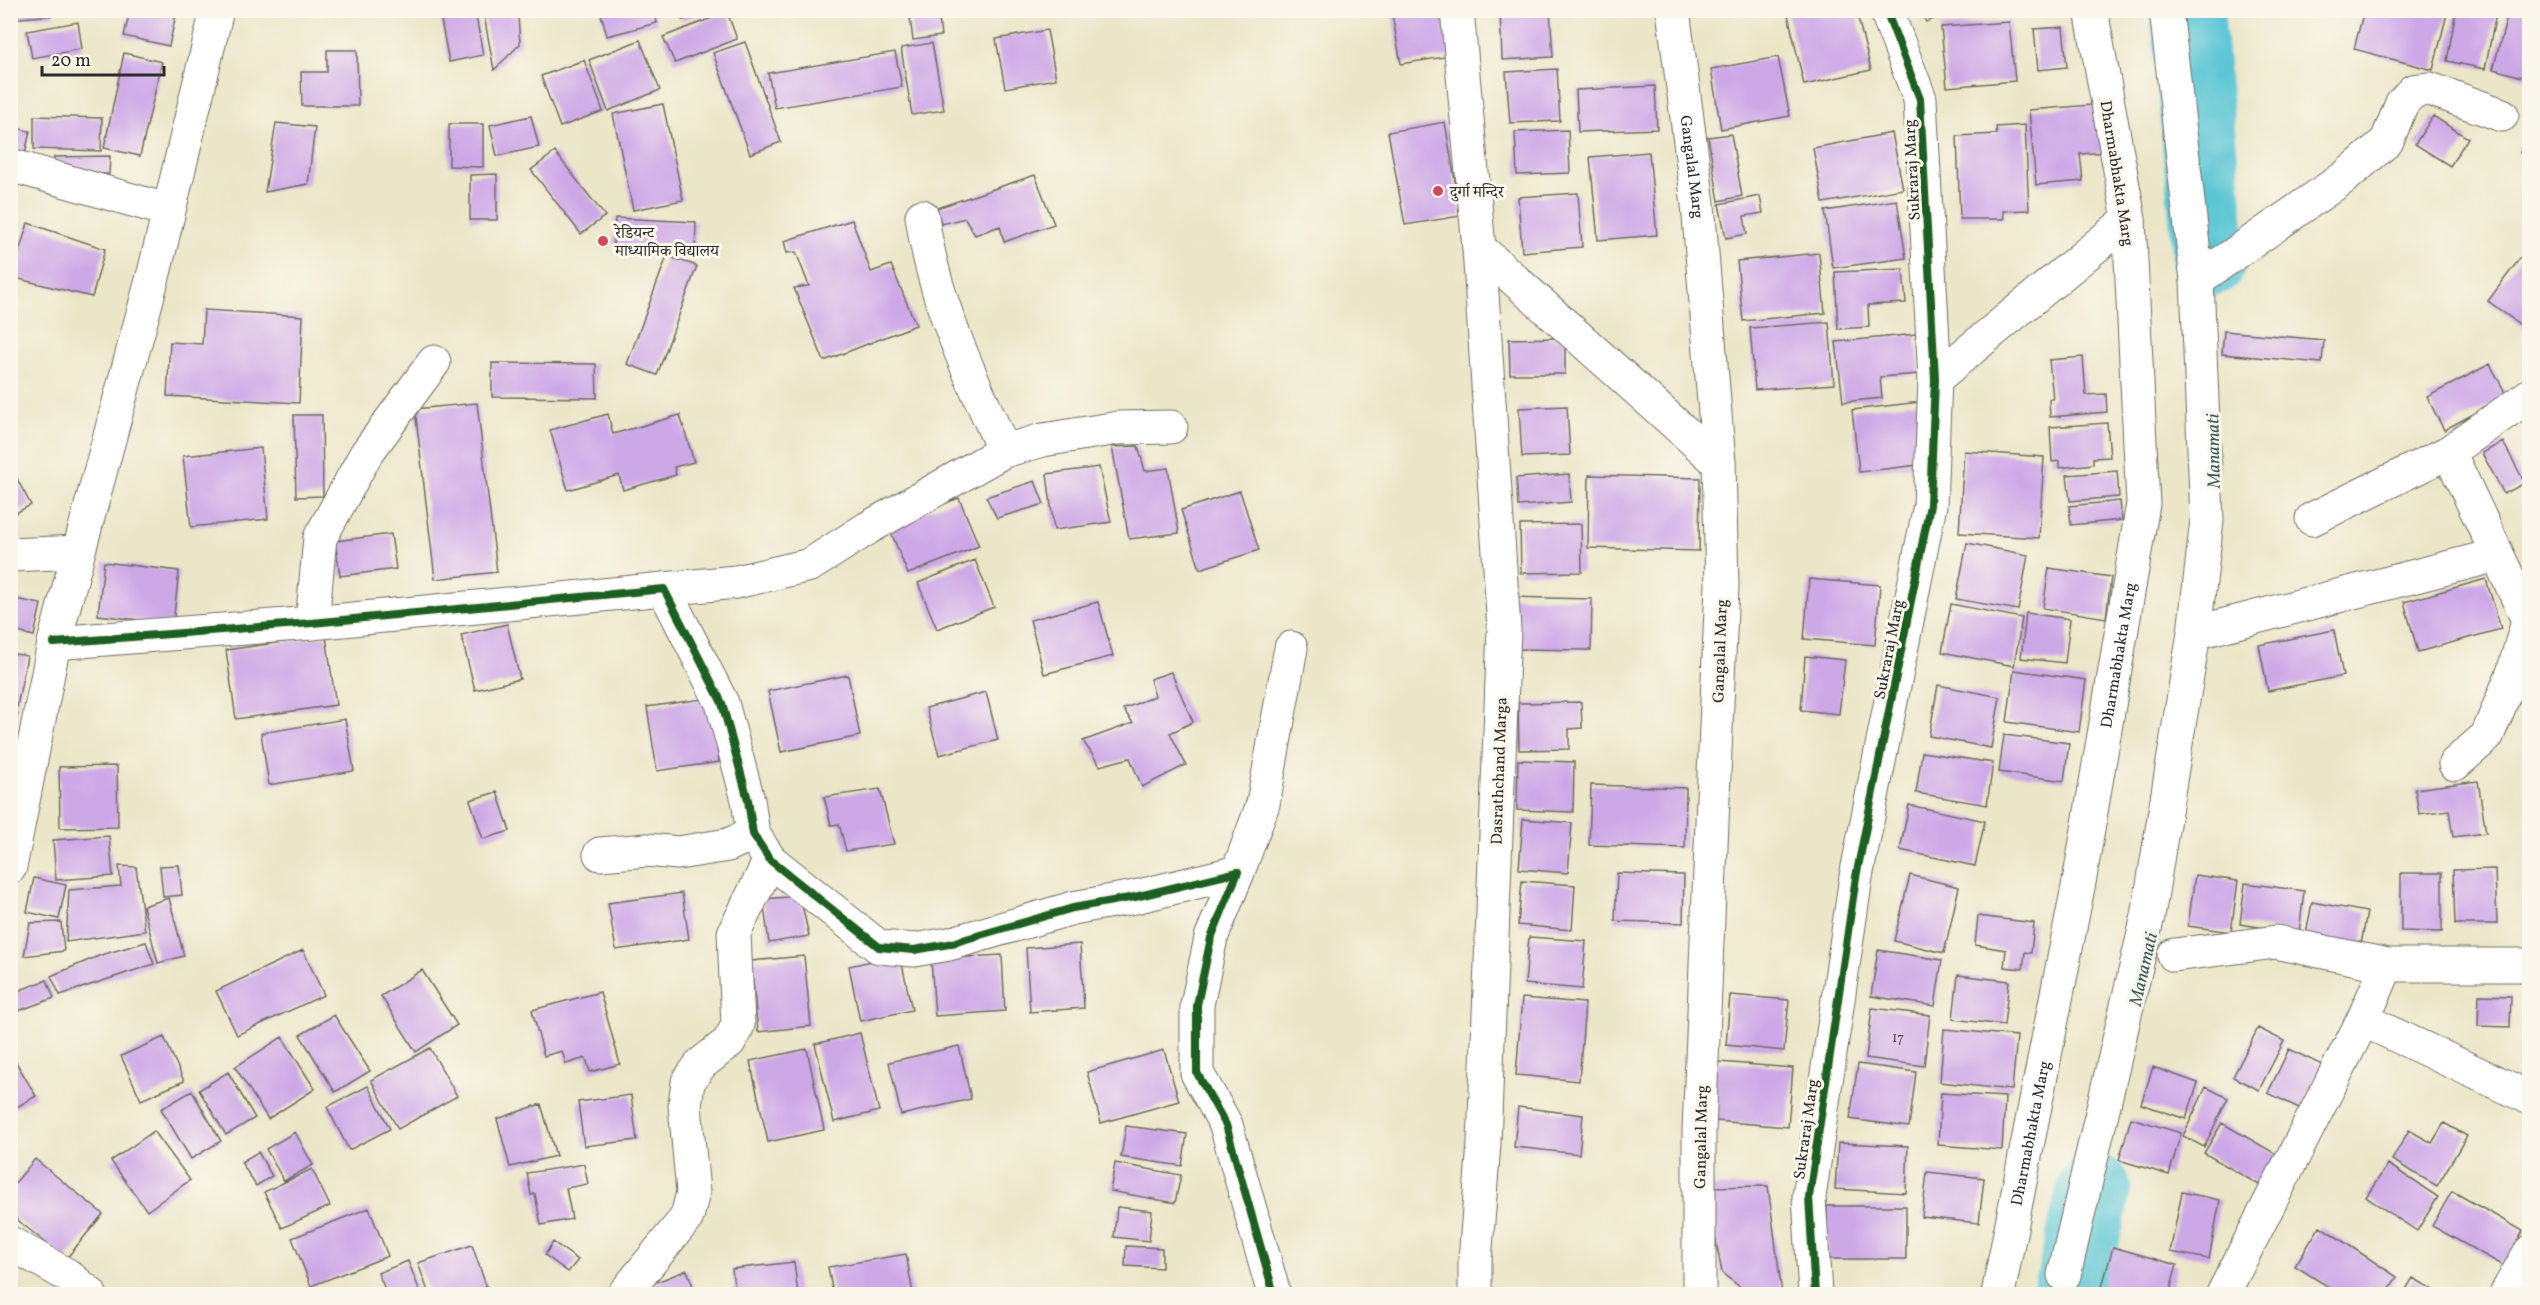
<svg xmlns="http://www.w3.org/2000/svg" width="2540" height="1305" font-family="Vollkorn,'Noto Serif Devanagari',serif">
  <rect width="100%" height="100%" fill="#fbf7ec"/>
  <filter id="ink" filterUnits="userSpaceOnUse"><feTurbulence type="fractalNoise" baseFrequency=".0167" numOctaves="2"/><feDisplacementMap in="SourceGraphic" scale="12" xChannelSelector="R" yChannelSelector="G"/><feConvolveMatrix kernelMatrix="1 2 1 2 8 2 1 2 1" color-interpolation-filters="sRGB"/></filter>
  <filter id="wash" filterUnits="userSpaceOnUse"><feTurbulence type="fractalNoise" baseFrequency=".008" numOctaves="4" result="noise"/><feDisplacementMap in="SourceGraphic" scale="24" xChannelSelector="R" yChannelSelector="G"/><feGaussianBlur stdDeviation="1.35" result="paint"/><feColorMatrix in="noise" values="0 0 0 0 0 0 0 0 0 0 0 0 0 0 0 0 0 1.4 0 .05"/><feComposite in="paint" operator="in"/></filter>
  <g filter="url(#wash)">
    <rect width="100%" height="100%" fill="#ebe6c8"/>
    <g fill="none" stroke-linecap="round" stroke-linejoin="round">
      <path stroke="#5bc6d5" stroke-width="74" d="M 2187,10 L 2210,259
        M 2070,1294 L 2094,1190"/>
    </g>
    <g id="blocks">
      <path fill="#cda8e7" d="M 10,10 L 53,10 L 54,15 L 10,19 Z
        M 130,10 L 177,10 L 169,46 L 124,36 Z
        M 439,10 L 475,10 L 483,55 L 449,62 Z
        M 483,10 L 518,16 L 520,44 L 494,70 Z
        M 600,10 L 654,10 L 657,23 L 607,36 Z
        M 678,10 L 711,10 L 711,11 L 682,20 Z
        M 909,10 L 938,10 L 941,36 L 913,40 Z
        M 1411,10 L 1442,10 L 1451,56 L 1401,64 L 1392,14 Z
        M 1500,10 L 1550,10 L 1553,57 L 1502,60 Z
        M 1787,10 L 1856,10 L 1871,70 L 1804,85 Z
        M 2364,10 L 2448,10 L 2433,70 L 2354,49 Z
        M 2456,10 L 2496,14 L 2485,69 L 2447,61 Z
        M 2509,10 L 2530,10 L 2530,79 L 2493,69 Z
        M 1921,11 L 1954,11 L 1926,22 Z
        M 727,12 L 737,39 L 675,63 L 663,37 Z
        M 78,22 L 82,49 L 32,58 L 27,31 Z
        M 2009,22 L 2015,81 L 1947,87 L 1941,27 Z
        M 2063,27 L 2067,67 L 2038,70 L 2034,29 Z
        M 1047,30 L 1056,79 L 1005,88 L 996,39 Z
        M 640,40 L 660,90 L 608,111 L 589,60 Z
        M 745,42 L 781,142 L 750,154 L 713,53 Z
        M 932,43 L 944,110 L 912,115 L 901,48 Z
        M 327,50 L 357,50 L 358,106 L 302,106 L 301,72 L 327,72 Z
        M 895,52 L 902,87 L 775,108 L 768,73 Z
        M 124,53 L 162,62 L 140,156 L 104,148 Z
        M 1778,57 L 1790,116 L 1721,129 L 1711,69 Z
        M 584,60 L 603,111 L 560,127 L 541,76 Z
        M 1557,69 L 1560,121 L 1510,123 L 1506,72 Z
        M 1655,86 L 1657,129 L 1578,132 L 1576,90 Z
        M 663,104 L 683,200 L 633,210 L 613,114 Z
        M 2104,104 L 2109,152 L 2080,154 L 2083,181 L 2036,185 L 2029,110 Z
        M 34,116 L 102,118 L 101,151 L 34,149 Z
        M 531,116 L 539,147 L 497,156 L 490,125 Z
        M 2433,116 L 2468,138 L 2450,166 L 2415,144 Z
        M 2529,121 L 2530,121 L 2530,155 L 2520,152 Z
        M 1445,122 L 1461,216 L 1405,225 L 1388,132 Z
        M 276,123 L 315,127 L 308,184 L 265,192 Z
        M 449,124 L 483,124 L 483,167 L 449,166 Z
        M 2025,125 L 2029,210 L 2003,211 L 2004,219 L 1960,219 L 1957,136 L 1997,134 L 1996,127 Z
        M 10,127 L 30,131 L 25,154 L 10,151 Z
        M 1568,130 L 1570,173 L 1517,175 L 1515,132 Z
        M 1892,133 L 1903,189 L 1823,203 L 1813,148 Z
        M 1731,134 L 1742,196 L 1719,201 L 1708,137 Z
        M 555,152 L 605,216 L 581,234 L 531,170 Z
        M 1649,152 L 1657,235 L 1598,240 L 1590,157 Z
        M 110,156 L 109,174 L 54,174 L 54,157 Z
        M 497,174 L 497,220 L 470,220 L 470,175 Z
        M 1035,175 L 1054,224 L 1004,242 L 1000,226 L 975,235 L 965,218 L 941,224 L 937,208 Z
        M 10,189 L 15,189 L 16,258 L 10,258 Z
        M 1578,193 L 1582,247 L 1522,252 L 1518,197 Z
        M 1760,196 L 1763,213 L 1744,216 L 1747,234 L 1726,238 L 1719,204 Z
        M 1897,200 L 1906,258 L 1833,268 L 1825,211 Z
        M 615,218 L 696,222 L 695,251 L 613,247 Z
        M 852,220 L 871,272 L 891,265 L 916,325 L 824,361 L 794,288 L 809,286 L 796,252 L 787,253 L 784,241 Z
        M 28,223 L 105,249 L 92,297 L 11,277 Z
        M 1819,253 L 1825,313 L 1743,321 L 1737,261 Z
        M 2523,254 L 2530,260 L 2530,332 L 2488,301 Z
        M 667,256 L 697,266 L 657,375 L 627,364 Z
        M 1903,269 L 1906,303 L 1868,305 L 1869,327 L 1838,329 L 1835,272 Z
        M 204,310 L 303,316 L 299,403 L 167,396 L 170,342 L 202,344 Z
        M 1829,322 L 1834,384 L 1755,390 L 1750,328 Z
        M 2224,331 L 2324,340 L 2322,363 L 2222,354 Z
        M 1916,334 L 1920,374 L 1880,377 L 1882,398 L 1843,402 L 1836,342 Z
        M 1565,338 L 1565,374 L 1510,374 L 1509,339 Z
        M 2083,357 L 2086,395 L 2106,394 L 2107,412 L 2050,417 L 2049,399 L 2053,399 L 2049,360 Z
        M 492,363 L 596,364 L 597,398 L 492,397 Z
        M 2490,364 L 2507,396 L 2444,430 L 2427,397 Z
        M 1920,402 L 1927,464 L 1859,472 L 1852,410 Z
        M 477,403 L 497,572 L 435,579 L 415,409 Z
        M 1567,406 L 1570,455 L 1522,457 L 1519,408 Z
        M 608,414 L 613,434 L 680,415 L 694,462 L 674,467 L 676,475 L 623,490 L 619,475 L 568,490 L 550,430 Z
        M 294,415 L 322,415 L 323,496 L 296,497 Z
        M 2107,423 L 2110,457 L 2093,458 L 2093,464 L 2059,468 L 2059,461 L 2052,462 L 2050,427 Z
        M 2503,442 L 2525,483 L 2504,494 L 2482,453 Z
        M 1138,446 L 1145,471 L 1168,468 L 1179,533 L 1129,539 L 1112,447 Z
        M 261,448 L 268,519 L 191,527 L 183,456 Z
        M 1964,451 L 2044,457 L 2039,538 L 1959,533 Z
        M 1099,467 L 1111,522 L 1054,530 L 1047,474 Z
        M 2117,471 L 2119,497 L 2070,501 L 2067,475 Z
        M 1569,474 L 1571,502 L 1518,506 L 1516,478 Z
        M 1589,475 L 1700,478 L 1699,551 L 1588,548 Z
        M 16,477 L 31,505 L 10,516 L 10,480 Z
        M 1035,481 L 1044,504 L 997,518 L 986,497 Z
        M 1240,491 L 1259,550 L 1200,569 L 1181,510 Z
        M 959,498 L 979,546 L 908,574 L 888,525 Z
        M 2120,501 L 2122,520 L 2071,525 L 2069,506 Z
        M 1581,524 L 1582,572 L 1521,573 L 1520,525 Z
        M 391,534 L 396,569 L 340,576 L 335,541 Z
        M 1967,543 L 2028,555 L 2018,610 L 1956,599 Z
        M 975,560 L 994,607 L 937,629 L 918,583 Z
        M 104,562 L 179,571 L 173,624 L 98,615 Z
        M 2049,568 L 2111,577 L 2106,618 L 2043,608 Z
        M 1809,579 L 1880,585 L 1875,645 L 1804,639 Z
        M 2486,579 L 2501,629 L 2418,652 L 2404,602 Z
        M 1511,597 L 1592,599 L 1591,650 L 1511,649 Z
        M 10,598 L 41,604 L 34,636 L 10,630 Z
        M 1098,602 L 1113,656 L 1044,674 L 1030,620 Z
        M 1951,604 L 2022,618 L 2014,666 L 1942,652 Z
        M 2026,613 L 2070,619 L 2065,663 L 2021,658 Z
        M 507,624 L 520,679 L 475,690 L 461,635 Z
        M 2334,630 L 2343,676 L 2268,691 L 2259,645 Z
        M 326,636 L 336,705 L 236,719 L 226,650 Z
        M 10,653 L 27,656 L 17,707 L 10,705 Z
        M 1805,656 L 1845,660 L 1839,714 L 1801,710 Z
        M 2014,670 L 2086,680 L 2079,732 L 2007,722 Z
        M 1171,672 L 1193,722 L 1170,733 L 1186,765 L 1142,787 L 1130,758 L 1100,766 L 1083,741 L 1133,723 L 1123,709 L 1155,696 L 1150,679 Z
        M 848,675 L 860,736 L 781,752 L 768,691 Z
        M 1938,685 L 2000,697 L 1991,748 L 1929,736 Z
        M 986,692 L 998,740 L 939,755 L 926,708 Z
        M 709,698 L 719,762 L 657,771 L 647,707 Z
        M 1581,702 L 1582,728 L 1569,729 L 1569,749 L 1519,750 L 1518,703 Z
        M 10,712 L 18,714 L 11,737 L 10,737 Z
        M 345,719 L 354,771 L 269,785 L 261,733 Z
        M 2004,735 L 2069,743 L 2064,781 L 1999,772 Z
        M 1922,752 L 1993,763 L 1987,805 L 1916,793 Z
        M 1518,760 L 1574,762 L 1573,812 L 1517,810 Z
        M 117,766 L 118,827 L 60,828 L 59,767 Z
        M 2478,781 L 2486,833 L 2453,837 L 2449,810 L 2419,814 L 2415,789 Z
        M 1591,785 L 1686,788 L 1685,848 L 1589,845 Z
        M 880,789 L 894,844 L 846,851 L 839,824 L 831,825 L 824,797 Z
        M 497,792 L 510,831 L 483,839 L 470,800 Z
        M 1909,805 L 1985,821 L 1975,866 L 1900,850 Z
        M 1523,819 L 1572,823 L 1568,873 L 1519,869 Z
        M 109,836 L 113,876 L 56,880 L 53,840 Z
        M 179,865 L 182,895 L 163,897 L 160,866 Z
        M 119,866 L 136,867 L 145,931 L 66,942 L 69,890 L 121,886 Z
        M 2495,869 L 2497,924 L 2455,924 L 2453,870 Z
        M 1617,873 L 1684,875 L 1683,923 L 1615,921 Z
        M 2401,873 L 2442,873 L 2442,932 L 2401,931 Z
        M 1910,875 L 1959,887 L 1944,953 L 1894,941 Z
        M 2195,875 L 2238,881 L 2231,932 L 2188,926 Z
        M 34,878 L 66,885 L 59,919 L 27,912 Z
        M 1522,881 L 1575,885 L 1572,930 L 1518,925 Z
        M 2245,883 L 2304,891 L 2299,933 L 2240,924 Z
        M 682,893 L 689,939 L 616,950 L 608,903 Z
        M 800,896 L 809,936 L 769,943 L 763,899 Z
        M 169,898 L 184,956 L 158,963 L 143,906 Z
        M 2312,902 L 2367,912 L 2360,950 L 2305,940 Z
        M 1978,916 L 2034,923 L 2031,953 L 2025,952 L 2023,969 L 2004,967 L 2006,950 L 1975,945 Z
        M 61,922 L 64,951 L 24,956 L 30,923 Z
        M 1529,937 L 1586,941 L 1582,989 L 1525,984 Z
        M 146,942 L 154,964 L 60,995 L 51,976 L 101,955 Z
        M 1080,944 L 1084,1008 L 1030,1012 L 1026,948 Z
        M 303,950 L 324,995 L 237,1035 L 216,991 Z
        M 1878,950 L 1942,960 L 1935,1006 L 1871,996 Z
        M 900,955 L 912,1010 L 860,1021 L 849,966 Z
        M 1002,955 L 1005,1011 L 935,1016 L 931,959 Z
        M 804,956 L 811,1026 L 758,1032 L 751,961 Z
        M 422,970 L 457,1025 L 416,1052 L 381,996 Z
        M 1958,975 L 2009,981 L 2004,1025 L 1953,1019 Z
        M 47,980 L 54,998 L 18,1011 L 12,993 Z
        M 600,992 L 620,1064 L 590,1072 L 586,1058 L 566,1064 L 562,1051 L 544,1056 L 532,1010 Z
        M 2528,992 L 2530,992 L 2530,1028 L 2526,1028 Z
        M 1730,995 L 1789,1000 L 1784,1051 L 1726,1045 Z
        M 2479,995 L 2511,996 L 2510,1027 L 2478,1026 Z
        M 1522,998 L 1585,1003 L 1579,1081 L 1516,1075 Z
        M 1872,1008 L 1930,1015 L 1924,1066 L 1866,1058 Z
        M 334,1015 L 370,1071 L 335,1092 L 300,1035 Z
        M 2258,1028 L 2284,1041 L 2259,1090 L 2233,1077 Z
        M 1944,1029 L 2017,1036 L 2012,1090 L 1940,1082 Z
        M 860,1033 L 879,1111 L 834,1122 L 815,1044 Z
        M 164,1037 L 184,1081 L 141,1100 L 121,1056 Z
        M 282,1037 L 315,1089 L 268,1119 L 235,1067 Z
        M 959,1046 L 971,1099 L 901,1115 L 889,1062 Z
        M 430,1048 L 457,1096 L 398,1129 L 371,1080 Z
        M 807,1049 L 824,1130 L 768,1142 L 750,1061 Z
        M 2289,1049 L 2322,1065 L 2301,1109 L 2268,1093 Z
        M 1164,1050 L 1179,1101 L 1101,1123 L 1087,1072 Z
        M 10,1052 L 36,1096 L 10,1111 Z
        M 1707,1061 L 1793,1068 L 1788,1127 L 1705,1120 Z
        M 1858,1064 L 1916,1072 L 1909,1127 L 1850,1119 Z
        M 2153,1067 L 2198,1083 L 2186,1119 L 2141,1104 Z
        M 228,1072 L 255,1118 L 226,1135 L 199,1090 Z
        M 368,1086 L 390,1129 L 349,1150 L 327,1107 Z
        M 2206,1087 L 2228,1098 L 2204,1147 L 2183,1136 Z
        M 192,1091 L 221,1141 L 191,1159 L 161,1109 Z
        M 1941,1093 L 2005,1097 L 2002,1150 L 1938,1145 Z
        M 631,1095 L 637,1140 L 584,1146 L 578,1102 Z
        M 541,1104 L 556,1156 L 510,1167 L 497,1119 Z
        M 1518,1107 L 1583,1115 L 1579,1154 L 1514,1147 Z
        M 2131,1118 L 2181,1133 L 2169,1175 L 2119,1160 Z
        M 2222,1123 L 2283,1158 L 2266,1189 L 2204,1153 Z
        M 2444,1123 L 2467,1136 L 2437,1186 L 2392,1160 L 2409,1130 L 2432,1143 Z
        M 1126,1126 L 1187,1134 L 1182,1166 L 1121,1157 Z
        M 154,1131 L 190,1180 L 147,1211 L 111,1161 Z
        M 295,1132 L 313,1165 L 284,1181 L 266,1149 Z
        M 1838,1143 L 1908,1146 L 1906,1193 L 1835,1189 Z
        M 258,1152 L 272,1176 L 256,1186 L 241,1162 Z
        M 35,1159 L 103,1214 L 66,1259 L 10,1214 L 10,1189 Z
        M 1115,1163 L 1181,1175 L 1175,1203 L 1110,1191 Z
        M 584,1164 L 588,1184 L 566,1188 L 572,1219 L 541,1225 L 535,1194 L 531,1195 L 527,1173 Z
        M 2388,1164 L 2438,1197 L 2417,1231 L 2366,1197 Z
        M 312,1169 L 330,1206 L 282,1228 L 264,1192 Z
        M 1927,1172 L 1984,1178 L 1979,1223 L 1922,1217 Z
        M 1768,1186 L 1782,1294 L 1749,1294 L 1722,1273 L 1706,1187 Z
        M 2452,1191 L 2523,1231 L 2504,1266 L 2432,1226 Z
        M 2182,1192 L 2220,1200 L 2209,1259 L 2170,1252 Z
        M 1827,1206 L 1906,1206 L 1906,1259 L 1827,1259 Z
        M 1117,1207 L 1152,1211 L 1149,1241 L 1114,1237 Z
        M 369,1208 L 388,1256 L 311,1286 L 292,1238 Z
        M 2320,1226 L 2397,1277 L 2386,1294 L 2340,1294 L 2295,1266 Z
        M 553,1242 L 578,1260 L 568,1272 L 545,1255 Z
        M 472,1245 L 489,1294 L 429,1294 L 418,1263 Z
        M 1126,1246 L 1162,1248 L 1162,1268 L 1125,1266 Z
        M 2113,1247 L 2177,1265 L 2169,1294 L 2100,1294 Z
        M 906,1254 L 913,1294 L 833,1294 L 828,1267 Z
        M 408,1261 L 421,1294 L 387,1294 L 378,1273 Z
        M 794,1262 L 798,1294 L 735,1294 L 732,1269 Z
        M 687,1270 L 696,1294 L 634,1294 L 636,1290 Z
        M 2413,1278 L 2441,1294 L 2403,1294 Z
        M 2244,1287 L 2273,1294 L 2242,1294 Z"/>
    </g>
  </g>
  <g filter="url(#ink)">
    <use href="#blocks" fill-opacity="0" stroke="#6e6c62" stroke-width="1.5"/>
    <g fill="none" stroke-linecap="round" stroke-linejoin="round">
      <g stroke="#6e6c62" stroke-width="35">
        <g id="street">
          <path d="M 1457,10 L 1479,248 L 1504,629 L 1484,1143 L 1475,1261 L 1475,1294"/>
          <path id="s1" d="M 1673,10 L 1698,204 L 1719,463 L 1722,585 L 1699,1131 L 1699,1294"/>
          <path d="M 10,165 L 167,210"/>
          <path d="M 922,216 C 933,300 970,374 1004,451"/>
          <path d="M 1479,248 L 1719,463"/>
          <path d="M 2197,280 L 2345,177 L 2387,141 L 2402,103 L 2413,91 L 2430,89 L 2502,115"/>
          <path d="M 1935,379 L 2129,219"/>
          <path d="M 2449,452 L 2530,624"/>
          <path d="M 2312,519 L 2449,452 L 2530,395"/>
          <path d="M 10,555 L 78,552"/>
          <path d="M 664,589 L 736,582 L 810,565 L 868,528 L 1004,451 L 1043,440 L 1118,428 L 1171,427"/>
          <path d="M 312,623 L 320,538 L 366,454 L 434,362"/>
          <path d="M 2194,633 L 2497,555"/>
          <path d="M 54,643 L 312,623 L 664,589 L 722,703 L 748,800 L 753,834 L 770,860 L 879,947 L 914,950 L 949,944 L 1073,908 L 1135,897 L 1238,872 L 1211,938 L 1197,1005 L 1197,1073 L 1226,1125 L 1274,1294"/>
          <path d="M 2455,764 L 2487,736 L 2513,673 L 2528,621"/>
          <path d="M 600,854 L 647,850 L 678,853 L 728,845 L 753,834"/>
          <path d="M 1238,872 L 1263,804 L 1291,648"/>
          <path d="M 2174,955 L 2276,942 L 2387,965 L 2530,965"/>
          <path d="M 2363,1020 L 2530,1098"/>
          <path d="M 2064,1275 L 2148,916 L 2194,633 L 2207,520 L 2197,280 L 2166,10"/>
          <path d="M 624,1294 L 687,1217 L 693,1192 L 685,1106 L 688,1082 L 701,1064 L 729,1042 L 738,1025 L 734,933 L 770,860"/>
          <path d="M 1815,1294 L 1809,1197 L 1856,877 L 1930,505 L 1935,379 L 1920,99 L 1886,10"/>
          <path id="s2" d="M 1998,1294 L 2080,877 L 2143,504 L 2129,219 L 2091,10"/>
          <path d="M 2223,1294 L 2363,1020 L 2387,965"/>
          <path d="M 2506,1294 L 2530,1252"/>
        </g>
      </g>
      <g stroke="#6e6c62" stroke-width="35">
        <path id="secondary" d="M 10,867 L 54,643 L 155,269 L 217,10
          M 10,1243 L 67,1275 L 90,1294"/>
      </g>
      <use href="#street" stroke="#fff" stroke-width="33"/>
      <use href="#secondary" stroke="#fff" stroke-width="33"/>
      <g stroke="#fbf7ec" stroke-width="11">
        <path id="cycleway" d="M 54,643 L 312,623 L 664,589 L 722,703 L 748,800 L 753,834 L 770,860 L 879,947 L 914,950 L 949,944 L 1073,908 L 1135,897 L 1238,872 L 1211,938 L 1197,1005 L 1197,1073 L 1226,1125 L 1274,1294
          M 1815,1294 L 1809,1197 L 1856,877 L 1930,505 L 1935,379 L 1920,99 L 1886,10"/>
      </g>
      <use href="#cycleway" stroke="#1b5e20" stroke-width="8"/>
    </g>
  </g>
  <g fill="#d1495b" stroke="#fbf7ec" stroke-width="2">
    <circle cx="1438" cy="191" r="6"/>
    <circle cx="603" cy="241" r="6"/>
  </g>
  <g text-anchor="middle" stroke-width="6" stroke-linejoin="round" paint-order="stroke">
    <g font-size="14" fill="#544a5a">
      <text x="1898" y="1042">17</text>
    </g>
    <g font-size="16" fill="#2b2b2b" stroke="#fbf7ec">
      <text dy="6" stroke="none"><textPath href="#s1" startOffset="158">Gangalal Marg</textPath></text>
      <text transform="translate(1911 170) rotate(-93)" y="6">Sukraraj Marg</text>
      <text transform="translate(2118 173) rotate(81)" y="6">Dharmabhakta Marg</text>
      <text transform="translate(1888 649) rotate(-79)" y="6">Sukraraj Marg</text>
      <text transform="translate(1719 651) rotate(-88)" y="6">Gangalal Marg</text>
      <text dy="6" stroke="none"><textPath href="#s2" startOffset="650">Dharmabhakta Marg</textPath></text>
      <text transform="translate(1498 771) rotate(-88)" y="6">Dasrathchand Marga</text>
      <text transform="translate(1805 1129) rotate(-82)" y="6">Sukraraj Marg</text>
      <text dy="6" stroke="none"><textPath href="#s2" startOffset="164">Dharmabhakta Marg</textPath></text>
      <text transform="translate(1700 1137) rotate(-89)" y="6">Gangalal Marg</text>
    </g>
    <g font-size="16" fill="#2b2b2b" stroke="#fbf7ec" text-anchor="start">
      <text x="1450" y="197">दुर्गा मन्दिर</text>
      <text x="615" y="238">रेडियन्ट<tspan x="615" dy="18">माध्यामिक विद्यालय</tspan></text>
    </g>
    <g font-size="18" font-style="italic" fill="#395a5e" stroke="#fbf7ec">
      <text transform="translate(2213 451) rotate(-91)" y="6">Manamati</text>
      <text transform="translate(2143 969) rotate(-77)" y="6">Manamati</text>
    </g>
  </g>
  <rect width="2540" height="1305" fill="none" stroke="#fbf7ec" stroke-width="36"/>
  <path d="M42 66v9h122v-9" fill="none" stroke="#2b2b2b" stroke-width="3"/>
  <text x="51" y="66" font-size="18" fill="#2b2b2b" stroke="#fbf7ec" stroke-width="4.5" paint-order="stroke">20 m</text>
</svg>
